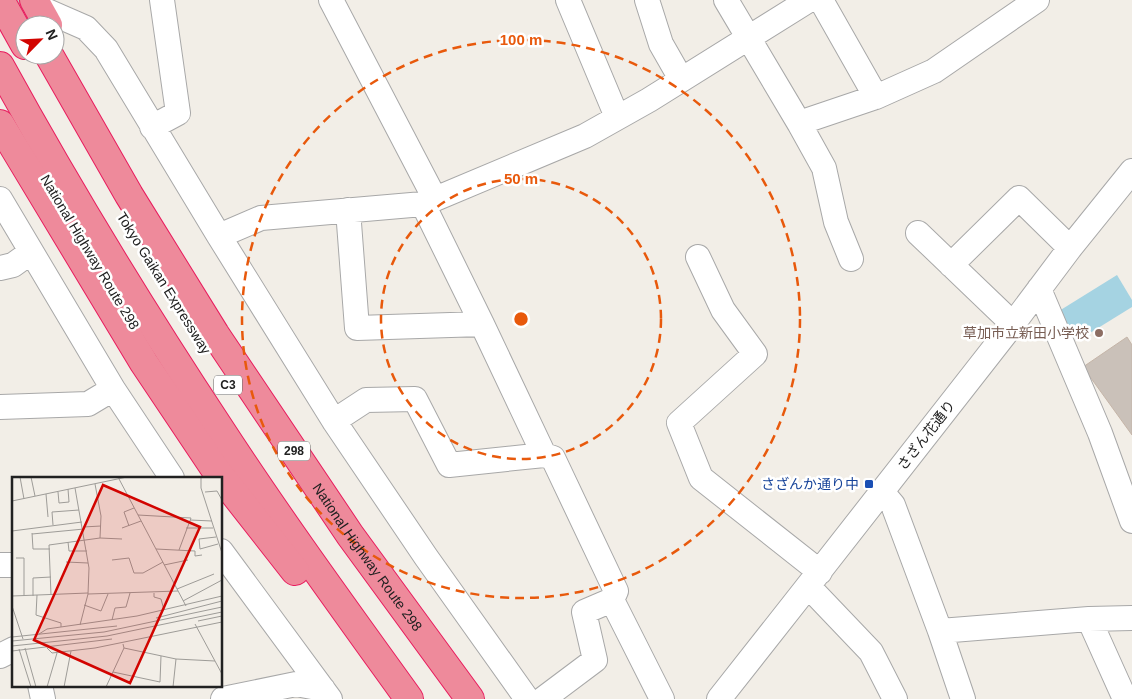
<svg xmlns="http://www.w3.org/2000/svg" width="1132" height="699" font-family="Helvetica,'Noto Sans JP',sans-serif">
  <rect width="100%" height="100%" fill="#f2eee7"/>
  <path fill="#a5d3e2" d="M 1117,275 L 1132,300 L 1132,307 L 1077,341 L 1059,311 Z"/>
  <path fill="#cac1b9" stroke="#c5b5a8" d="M 1127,337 L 1132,345 L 1132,435 L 1083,367 Z"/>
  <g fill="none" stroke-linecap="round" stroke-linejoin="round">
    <path stroke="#c8c5bf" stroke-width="28" stroke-dasharray="28 14" stroke-linecap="butt" d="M 18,0 L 32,25"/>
    <g stroke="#a8a8a8" stroke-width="26">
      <path id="minor" d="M 331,0 L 435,199
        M 568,0 L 617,117
        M 647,0 L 661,44 L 681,79
        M 726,0 L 799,123 L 824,168 L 836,222 L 851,259
        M 821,0 L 876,97
        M 38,7 L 86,28 L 106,49 L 219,236 L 334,421 L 426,557 L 527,699
        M 799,123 L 876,97 L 934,71 L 1037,0
        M 152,127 L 178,113 L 162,0
        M 0,199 L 113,389 L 172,478
        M 423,204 L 482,324 L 544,455 L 553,458 L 616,591 L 612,600 L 662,699
        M 348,210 L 357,328 L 482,324
        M 918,233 L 1013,324
        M 219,236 L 261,218 L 423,204 L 435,199 L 585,136 L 649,100 L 809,0
        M 698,257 L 723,310 L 755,354 L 679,423 L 701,478 L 820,572
        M 951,265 L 1019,198 L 1070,248
        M 0,268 L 13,265 L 31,252
        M 1039,289 L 1100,433 L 1132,521
        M 0,407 L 88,404 L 113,389
        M 334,421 L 366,400 L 415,399 L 449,465 L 544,455
        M 882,492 L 893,505 L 940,631 L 963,699
        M 221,551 L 330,699
        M 0,565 L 14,565
        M 808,586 L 871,652 L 895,699
        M 1089,619 L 1125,699
        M 940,631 L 1089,619 L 1132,618
        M 0,656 L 14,649
        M 40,685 L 43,699
        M 223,699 L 296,684 L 323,689
        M 543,699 L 595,660 L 584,612 L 612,600
        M 719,699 L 808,586 L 1013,324 L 1070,248 L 1132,171"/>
    </g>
    <g stroke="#e81c5e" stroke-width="30">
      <g id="highway">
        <path d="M 0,0 L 25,45"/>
        <path d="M 34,0 L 48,25"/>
        <path id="s1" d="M 49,55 L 129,195 L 215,334 L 350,535 L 470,699"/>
        <path d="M 0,66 C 68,190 142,311 220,429 C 280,521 345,610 409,699"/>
        <path d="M 0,124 L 144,363 L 215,469 L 295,571"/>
      </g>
    </g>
    <use href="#minor" stroke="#fff" stroke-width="24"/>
    <use href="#highway" stroke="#ee8a9b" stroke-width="28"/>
  </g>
  <g fill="none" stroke="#e8590c" stroke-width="2.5" stroke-dasharray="9 6">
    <circle cx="521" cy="319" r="140"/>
    <circle cx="521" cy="319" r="279"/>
  </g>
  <circle fill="#8d6e63" stroke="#fff" stroke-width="2" cx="1099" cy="333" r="5"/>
  <rect fill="#1a4fb4" stroke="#fff" stroke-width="2" x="864" y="479" width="10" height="10" rx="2.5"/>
  <g text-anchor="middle" stroke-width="5" stroke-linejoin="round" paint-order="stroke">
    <g fill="#fff" stroke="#646464" stroke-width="1">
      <rect x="214" y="375.5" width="28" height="19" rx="4"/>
      <rect x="278" y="441.5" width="32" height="19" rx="4"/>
    </g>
    <g font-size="12" font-weight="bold" fill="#212121">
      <text x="228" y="389">C3</text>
      <text x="294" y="455">298</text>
    </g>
    <g font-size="14" fill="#212121" stroke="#fff">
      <text transform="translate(90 252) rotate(59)" y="5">National Highway Route 298</text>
      <text transform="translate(164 283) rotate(58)" y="5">Tokyo Gaikan Expressway</text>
      <text transform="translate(926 435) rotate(-52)" y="5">さざん花通り</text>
      <text dy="5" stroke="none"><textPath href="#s1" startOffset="595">National Highway Route 298</textPath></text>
    </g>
    <g font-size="14" fill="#785e54" stroke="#fff" text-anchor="end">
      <text x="1089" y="338">草加市立新田小学校</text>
    </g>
    <g font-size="14" fill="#164399" stroke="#fff" text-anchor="end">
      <text x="859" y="489">さざんか通り中</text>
    </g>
  </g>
  <g transform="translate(12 477)">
    <rect width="210" height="210" fill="#f2eee7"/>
    <path fill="none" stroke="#9e9c98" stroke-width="1" d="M 8,0 L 12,22M 19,0 L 23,19M 106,0 L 174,129M 189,0 L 189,11 L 210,76M 83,7 L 89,39 L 88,61M 63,11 L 77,91 L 76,117 L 68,148M 46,15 L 47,26 L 57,25 L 56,12M 193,15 L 205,14 L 210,23M 34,17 L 36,40M 0,24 L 115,0M 126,38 L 179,41 L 167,73M 178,43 L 200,44M 41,48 L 40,35 L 67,33M 117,49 L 112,35 L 122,31M 71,50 L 89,49M 110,51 L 129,44M 174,51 L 201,51M 0,54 L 70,45M 20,56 L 21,72 L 38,72M 20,57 L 72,52M 204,60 L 187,62 L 188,72 L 206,67M 56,65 L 57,74 L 75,74M 144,72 L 183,74 L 183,79 L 190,78M 4,81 L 12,81 L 12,119M 100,83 L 117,81 L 122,96 L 131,96 L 151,85M 54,85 L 76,86M 152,88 L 176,83M 165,112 L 202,97M 142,116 L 142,120 L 149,122 L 152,133M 76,117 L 166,114M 25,118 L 24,138 L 49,146 L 49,150M 39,118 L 37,68 L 88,61 L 110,62M 0,119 L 76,116M 21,119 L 21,101 L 39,100M 171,124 L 210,103M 72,128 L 89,134 L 96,117M 0,129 L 11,162M 144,141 L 210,124M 100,143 L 103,131 L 114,130 L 118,116M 186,144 L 210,139M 183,147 L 210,197M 27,157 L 35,152 L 125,139 L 210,119M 0,160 L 105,149M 0,164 L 92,155 L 210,130M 111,167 L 112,171 L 164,182 L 203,184M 0,169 L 95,159 L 210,135M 13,171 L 24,210M 35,171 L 40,176 L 83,171 L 210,145M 7,172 L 19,210M 0,174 L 100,162M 101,195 L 148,205 L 149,179M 35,210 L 45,176M 52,210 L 59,174M 94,210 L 112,171M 161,210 L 164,182"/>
    <path fill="#d20400" fill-opacity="0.15" stroke="#d20400" stroke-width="2.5" d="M 91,8 L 188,50 L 118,206 L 22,163 Z"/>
    <rect width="210" height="210" fill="none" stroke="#212121" stroke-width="2.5"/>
  </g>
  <circle cx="521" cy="319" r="8" fill="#e8590c" stroke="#fff" stroke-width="2.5"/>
  <g font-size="15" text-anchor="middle" font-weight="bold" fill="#e8590c" stroke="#fff" stroke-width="5" stroke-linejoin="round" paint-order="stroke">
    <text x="521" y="45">100 m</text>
    <text x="521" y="184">50 m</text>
  </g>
  <g transform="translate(40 40) rotate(66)"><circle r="24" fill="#ffffff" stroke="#a6a6a6"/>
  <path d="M0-4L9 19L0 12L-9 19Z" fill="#d20400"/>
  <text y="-8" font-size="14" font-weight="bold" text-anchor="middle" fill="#212121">N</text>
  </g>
</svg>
